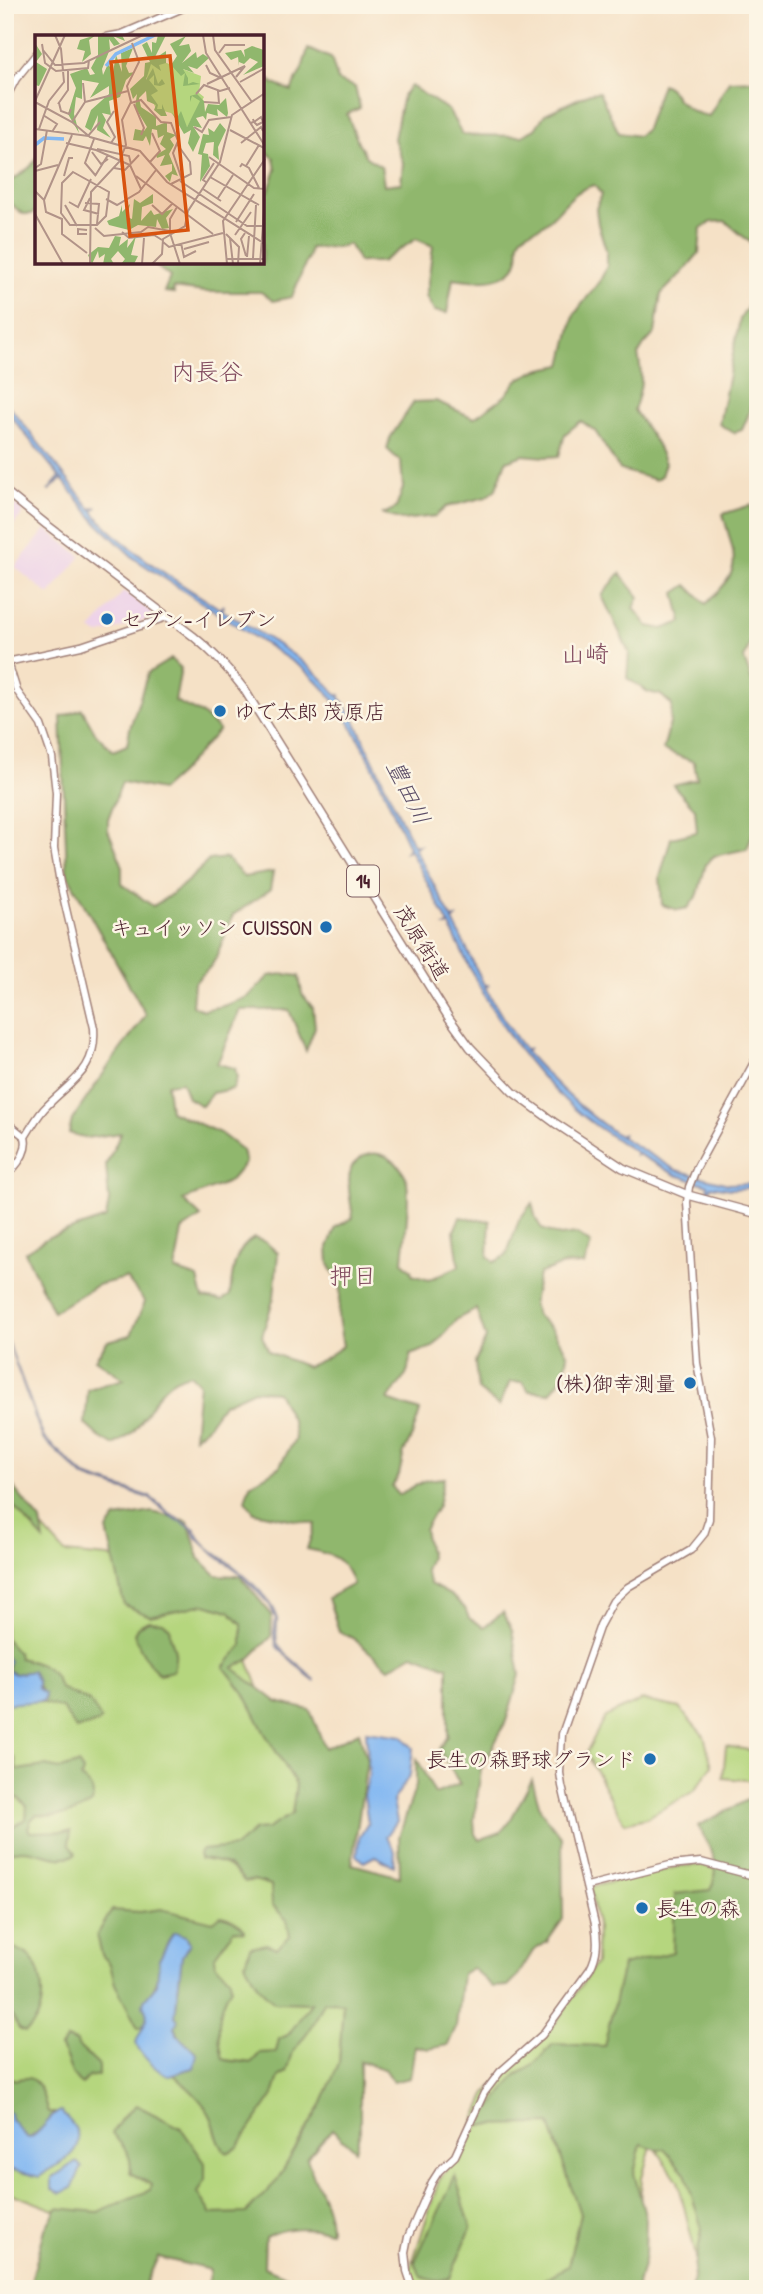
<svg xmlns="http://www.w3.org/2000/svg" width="763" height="2294" viewBox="0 0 763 2294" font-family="'Patrick Hand','Klee One',sans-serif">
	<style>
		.built { fill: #edd1e9 }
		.green { fill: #b5d67e; stroke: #807a54; stroke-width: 2 }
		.forest { fill: #90b76d; stroke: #6d6b4c; stroke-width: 2 }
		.water { fill: #83b8f2; stroke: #666c8e; stroke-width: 2 }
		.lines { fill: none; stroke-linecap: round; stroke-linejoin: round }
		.secondary-casing { stroke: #a08078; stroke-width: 9 }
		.primary-casing { stroke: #a08078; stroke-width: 10 }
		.secondary { stroke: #fff; stroke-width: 6 }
		.primary { stroke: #fff; stroke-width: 7 }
		.poi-dot { fill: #1f6fb2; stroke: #fcf5e5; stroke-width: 2.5 }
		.labels { text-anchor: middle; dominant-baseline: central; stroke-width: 5; stroke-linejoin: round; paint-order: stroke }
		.shield { fill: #fcf5e5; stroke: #7f5f63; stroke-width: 2 }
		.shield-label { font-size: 19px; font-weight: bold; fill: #4a1f2b }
		.poi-label { font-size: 21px; fill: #4a1f2b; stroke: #fcf5e5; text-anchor: start }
		.street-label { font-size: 21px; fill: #4a1f2b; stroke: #fcf5e5 }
		.water-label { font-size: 23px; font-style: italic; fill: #5b4d67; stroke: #fcf5e5 }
		.quarter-label { font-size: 24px; fill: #804a5e; stroke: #fcf5e5 }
		.inset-river { fill: none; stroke: #83b8f2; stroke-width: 3.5 }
		.inset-road { fill: none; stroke: #b19388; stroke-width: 2 }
		.view { fill: #d8530f; fill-opacity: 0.15; stroke: #d8530f; stroke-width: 3.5 }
		.inset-edge { fill: none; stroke: #4a1f2b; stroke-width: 3.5 }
	</style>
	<rect width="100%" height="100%" fill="#fcf5e5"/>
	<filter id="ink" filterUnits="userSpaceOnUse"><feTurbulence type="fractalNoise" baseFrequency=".0143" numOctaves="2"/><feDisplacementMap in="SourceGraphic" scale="14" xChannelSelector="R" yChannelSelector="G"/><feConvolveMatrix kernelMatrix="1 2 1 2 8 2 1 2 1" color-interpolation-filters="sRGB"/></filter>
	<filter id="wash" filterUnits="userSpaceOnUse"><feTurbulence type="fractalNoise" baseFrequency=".00686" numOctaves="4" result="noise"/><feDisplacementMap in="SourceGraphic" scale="28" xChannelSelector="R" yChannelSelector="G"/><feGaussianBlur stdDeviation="1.57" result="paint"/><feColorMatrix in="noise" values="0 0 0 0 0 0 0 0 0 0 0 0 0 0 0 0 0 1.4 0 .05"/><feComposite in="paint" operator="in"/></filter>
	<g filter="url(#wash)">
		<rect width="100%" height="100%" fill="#f5e1c6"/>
		<path class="built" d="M5,497L24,512L10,529L5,523Z
			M46,529L81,556L49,595L15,567Z
			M124,591L152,613V618L98,635L91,630Z"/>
		<path class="green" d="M5,1486L65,1553L118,1558L249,1620L248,1660L296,1784L343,2004L339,2063L325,2115L246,2224L75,2218L5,2191Z
			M642,1700L679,1708L704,1736L712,1766L694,1791L646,1818L624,1823L586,1753L605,1717Z
			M758,1734V1781L723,1778L726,1746L754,1751Z
			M701,1865L758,1879V2289L698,2265L678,2181L652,2143L642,2177L633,2289H416L410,2270L439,2180L460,2153L487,2093L504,2073L534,2047L557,2021L596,1963L597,1924L590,1887L681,1866Z"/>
		<path class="forest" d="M308,49L331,58L338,81L355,87L360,108L347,114L358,142L366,157L381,166L384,185L401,183L403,163L394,139L403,95L411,86L448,110L463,135L522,136L535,129L545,114L590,93L599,92L619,133L638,136L646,129L662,84C672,88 672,93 678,100C687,109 697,115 709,116L729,81L758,80V249L725,221L712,222L701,228L699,253L682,273L661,294L655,333L644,345L638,355C643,377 642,388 634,410L656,443L665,463L661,476L656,480L620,470L595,431L581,421L565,434L559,456L545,457L523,455L506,461L496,489L486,497L446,507L436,516L402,520L383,514L396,508L403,488L401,462L387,449L390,438L414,402L436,401L474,418L505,396L517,380L537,370L562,365L574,315L601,279L607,266V253L598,224L596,209L601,194L594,185C567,193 564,210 543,225C536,230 525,230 520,239C517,245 520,254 517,261C510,285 472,281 453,278L447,313L434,311L426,296L433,246L416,239L381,262H359L349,244L339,247L310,248L309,255L292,297L273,301L261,292H205L173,288L174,293L164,292L170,277L155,265L163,263L262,262L263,193L268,192L276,170L274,158L263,149V75L274,84L291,91L302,69Z
			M37,158V210L32,214H23L5,199V186L30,167Z
			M758,290C758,337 763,387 742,430L734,433L719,424L740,319Z
			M751,505L758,539V644L750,643L744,659L758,698L757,822L747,849L714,856L706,864L698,894L688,908L678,910L662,905L660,877L671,838L697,832L695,809L673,785L697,779L694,762L663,750L670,723L672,705L661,695L648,692L627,678L629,652L602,596L620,573L639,597L634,608L648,626L663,629L682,622L675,593L687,585L706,604C744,567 736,563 723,514Z
			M171,659L181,668L175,701L202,714L219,730L179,774L161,790L122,782L108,819V830L122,864V884L153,906C175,894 192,878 209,860L226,858L244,877L273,872L270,890L233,915L216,958L211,966L194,983L192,1006L204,1010L223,1006L248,997L269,976L283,974L299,976L302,994L313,1008L315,1027L306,1051L289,1010H240L217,1064L235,1068L237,1078L233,1089L212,1093L202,1106L188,1098L182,1082L167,1084L170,1111L220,1133L242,1150L245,1163L229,1182L183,1200L201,1217L182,1230L175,1270L198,1278L203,1298L222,1301L230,1295C232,1274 234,1249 254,1238L265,1242L278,1253L274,1297L262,1336L269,1352L307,1367L324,1359L343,1346L338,1318L341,1287L329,1264L328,1247L336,1227L353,1218C351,1202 346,1185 351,1169C352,1164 353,1165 357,1161C374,1145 395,1157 405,1175C412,1188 404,1244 403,1262L411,1270L412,1275L429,1280L459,1266L454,1231L460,1217L490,1221L488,1257L494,1262L506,1256L519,1220L532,1203L536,1219L542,1229L560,1236L577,1234L591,1244L584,1265L565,1264L539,1274L533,1303L537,1316L552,1329L568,1355L564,1375L550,1393L529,1391L523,1382H510L499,1406L478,1390L475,1362L486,1338L476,1309L457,1319L433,1347L410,1355C412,1374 397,1385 388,1400L420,1411L412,1436L404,1452L399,1475L392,1486L398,1495L426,1480L444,1478L438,1506L424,1530L430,1557L425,1570L430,1584L452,1596L465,1608L469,1618L484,1627L503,1612L512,1630L520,1675L506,1721L481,1770L474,1819L475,1834L479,1840L501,1832L511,1819L532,1780L541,1811L562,1838L563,1919L547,1942L533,1951L517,1977L508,1986L493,1987L472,1968L462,1974L456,2027L448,2045L429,2049L415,2046L410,2078L393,2082L384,2069L360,2061V2131L355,2150L332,2129L307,2158C314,2184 330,2202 330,2231C307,2227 286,2226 265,2237L264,2267L310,2286V2289H206L210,2270L158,2257L143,2289H29L45,2229L57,2208L98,2212L150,2190L152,2185L130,2173C134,2155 122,2146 112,2133L122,2118L136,2105L181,2128L205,2163V2180L198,2193L212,2214L246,2213L276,2182L322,2103L339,2063L343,2004L335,2001L324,2002L314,2023L293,2052L287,2072L279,2077L273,2095L237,2148L227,2153C216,2144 217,2129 211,2117C203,2100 187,2087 174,2075L179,2070L191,2069L195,2051L178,2038L175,2026L178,2020L175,2016L182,1956L190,1943L186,1936L173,1933L159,1960V1976L145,2008L148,2011L147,2022L142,2027L138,2028L115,1984L110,1964L102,1955L97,1935L112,1910L140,1912L161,1909L213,1922L221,1916C231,1918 238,1922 245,1930V1932L234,1930L214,1957L215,1964L230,1978L231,1988C216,2010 217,2034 223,2059C230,2062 243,2061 251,2063L260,2053L276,2052L279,2039L288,2035L311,2003L274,2002L259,1988L245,1963L250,1947L266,1944L277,1948L290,1936L287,1920L272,1905L271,1885L254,1880L245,1882C229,1863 225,1862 200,1859L199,1853L202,1850L235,1847L255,1830L267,1829L292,1814L296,1784L264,1732L244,1693L224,1667L242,1646V1624L229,1611L205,1604L150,1616L124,1605L107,1530L116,1518L152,1512L188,1521L199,1558L216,1575L240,1576L272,1615L271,1637L248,1660L233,1668L277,1702L310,1710L325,1748L359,1732L367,1761L352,1864L400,1877L399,1837L416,1785V1757L435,1794L460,1784L439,1750L448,1736V1667L413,1654L389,1668L354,1639L339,1631L328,1598L353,1584C345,1558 332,1554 307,1549L315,1524L254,1512L245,1500L250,1485L279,1467L295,1439L292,1421L277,1392L254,1390L223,1404L205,1429L194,1437L199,1383L190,1374C155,1382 154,1410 132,1433C127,1438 120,1441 113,1445L99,1437L85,1424L88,1389L124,1379L95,1359L108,1341L131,1335L145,1302L126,1278L97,1285L53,1312L25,1252L49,1237L106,1218L109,1201L106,1165L121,1133L86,1138L69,1133L72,1120L112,1061L146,1015L67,874L61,717L82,709L96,734L113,751L127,745L130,728L148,673Z
			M5,1470L16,1491L41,1521L44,1540L5,1497Z
			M148,1621L163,1622L170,1628C168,1638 174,1643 175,1652C176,1658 174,1665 173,1671L159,1674C147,1663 140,1649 134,1634L137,1627Z
			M5,1638L18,1653L19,1658C39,1664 53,1665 60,1688L89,1701L101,1719L98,1723L76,1729L62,1708L40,1702L45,1699C39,1690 37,1681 32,1671L15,1674L8,1670L9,1661L5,1656Z
			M8,1755L15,1758L17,1770L45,1766L60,1769L78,1764L83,1771L81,1778C91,1786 95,1790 92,1803C75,1816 56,1817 36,1815L31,1820L28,1828L30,1832L71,1831L69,1843L76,1852L75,1855C57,1862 39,1850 23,1850C17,1850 11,1852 5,1852V1831L26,1819L27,1806L18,1798L5,1795V1759Z
			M753,1797H758V2185L756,2197L758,2217V2289H691L702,2229L685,2173L664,2149L659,2150L641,2144L634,2173L646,2219L645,2256L637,2289H527L568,2266L580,2214L550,2124L478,2125L516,2075L531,2067L553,2044L604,2046L623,1965L673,1952L675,1894L710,1890C724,1864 710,1849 698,1826Z
			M5,1945C13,1948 24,1950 30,1957C46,1975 48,2018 25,2032L19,2029L5,2004Z
			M67,2039L77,2042L78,2046L99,2066V2075L88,2077L82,2085C69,2077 69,2058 60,2047Z
			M5,2076C19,2083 17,2077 28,2078C41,2080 45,2103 48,2113H54L45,2126L30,2138L26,2137L11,2119L8,2111L5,2110Z
			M455,2175L471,2228L450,2278L436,2281L421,2277L415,2262C427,2232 444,2205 455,2175Z"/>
		<path class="water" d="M5,401L91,509L97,507L93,511L96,516C132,555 176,581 220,609L224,605L222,610C262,636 308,658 338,696L340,695V698L355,721L413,845H419L414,848L418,855L452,919L456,918L453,921L484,985H489L485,987C497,1009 510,1030 525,1050L529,1048L526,1052C554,1084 584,1112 619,1136L624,1133L621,1137L676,1170L728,1184L758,1183V1187L731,1189L711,1186L709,1194L707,1193L708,1185L676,1175L638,1154L635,1156L637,1153C616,1139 594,1126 576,1110C517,1060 481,995 450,926H446L449,924L410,850L405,852L409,847C380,786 356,710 302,668L135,559L96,522L62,479L48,491L60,477L11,416L6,418L9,414L5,409Z
			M5,1334L44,1438L85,1476L150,1497L173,1516L195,1529C201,1547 223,1557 237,1569C248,1578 276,1605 277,1618C278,1628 274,1636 278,1645C283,1656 309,1669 315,1682L277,1647L274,1634L276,1618L270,1605L238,1571L215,1555L196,1537L193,1529L172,1517L149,1498L84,1477L43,1439Z
			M5,1656L9,1661L7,1668L9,1671L15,1674L32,1671L37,1681V1688L45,1694L44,1701L5,1704Z
			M366,1731L402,1736L413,1748L410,1775L393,1801L397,1821L386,1837L395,1851L394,1866L375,1856L364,1862L357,1855L359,1838L368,1823L364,1795L369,1775Z
			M176,1932L186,1936L190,1943L182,1956L175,2016L178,2020L175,2026L176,2034L197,2054L194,2068C185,2069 181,2072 173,2075C161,2078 139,2053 136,2043C140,2029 153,2019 143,2005L144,2000L157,1984L159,1960L173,1933Z
			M5,2110L10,2113L11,2119L26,2137L30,2138C43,2131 50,2114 61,2111C65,2117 71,2121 75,2128C88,2153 55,2165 39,2177L5,2168Z
			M78,2162L82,2167L72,2188L61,2193L52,2189V2178L75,2162Z"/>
	</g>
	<g filter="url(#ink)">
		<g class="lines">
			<defs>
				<path id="secondary" d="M106,37L122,34L190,5
					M5,100L16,79L37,53
					M7,662L81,646L167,617
					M8,662L17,691L41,725L52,757L56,793L54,848L60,883L94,1028C97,1072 70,1081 44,1109C37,1117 31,1127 25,1137C28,1148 21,1160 13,1169
					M5,1121L25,1137
					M587,1886L670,1865L701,1862L758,1877
					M413,2289L407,2271L405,2252L408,2237L432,2182L439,2171L455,2156L484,2093L500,2072L542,2035L590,1969C598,1954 598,1941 595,1924L562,1786L560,1773L562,1734L600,1625L613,1601L628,1587L691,1550L704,1534L709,1519L711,1437L697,1363L687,1202L689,1187L697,1167L758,1055"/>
				<path id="primary" d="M5,491L47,525L193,636C213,652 229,669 244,689L449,1018L470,1047L513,1092L555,1123L623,1168L688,1195L758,1214"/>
			</defs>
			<use href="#secondary" class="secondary-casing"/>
			<use href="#primary" class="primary-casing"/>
			<use href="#secondary" class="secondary"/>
			<use href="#primary" class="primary"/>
		</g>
	</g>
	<g class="poi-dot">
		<circle cx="107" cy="619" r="7"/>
		<circle cx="220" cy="711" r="7"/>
		<circle cx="326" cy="927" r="7"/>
		<circle cx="690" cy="1383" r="7"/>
		<circle cx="650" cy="1759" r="7"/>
		<circle cx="642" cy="1908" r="7"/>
	</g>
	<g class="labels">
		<rect class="shield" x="347" y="865.5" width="32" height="31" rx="5"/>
		<g class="shield-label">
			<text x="363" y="881">14</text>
		</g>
		<g class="poi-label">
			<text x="121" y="619">セブン-イレブン</text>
			<text x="234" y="711">ゆで太郎 茂原店</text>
			<text x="312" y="927" text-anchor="end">キュイッソン CUISSON</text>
			<text x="676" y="1383" text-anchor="end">(株)御幸測量</text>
			<text x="636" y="1759" text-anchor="end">長生の森野球グランド</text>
			<text x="656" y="1908">長生の森</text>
		</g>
		<g class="street-label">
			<text transform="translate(422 942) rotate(58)">茂原街道</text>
		</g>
		<g class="water-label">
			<text transform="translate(409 792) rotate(64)">豊田川</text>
		</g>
		<g class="quarter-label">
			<text x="207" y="371">内長谷</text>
			<text x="585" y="653">山崎</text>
			<text x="353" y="1275">押日</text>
		</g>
	</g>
	<g transform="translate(35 35)">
		<rect width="229" height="229" fill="#f5e1c6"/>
		<path d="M129,27L166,41L164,58L169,62L152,92L136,78L121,74L116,62L111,37L116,28Z" fill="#b5d67e"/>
		<path d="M61,0L54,5L56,19L47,27L50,16L42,14L45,5ZM63,0H87L90,6L78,1L85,9L79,11L74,4L75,14L67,34L68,40L73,29L78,37L81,20L87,37L86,18L98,13L91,31L94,38L100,37L91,45L85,62L74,66L76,80L67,78L71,85L68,93L76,103L62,95L63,80L56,96L50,92L56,75L74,59V51L55,63L64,48L47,45V64L41,62L39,79L44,98L33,79L41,53L35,39L52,33L55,40L60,39L56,33L63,20ZM123,0H131L119,24L131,16V28L124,30L126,36L116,29L111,45L118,33L123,49L127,44L130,49L125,51L119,50V40L114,45L123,56L116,60L123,70L122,74H127V69L132,81H126L119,75L121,70L112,66L111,56L104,63L106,72L121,82V91L132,87V97L141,100L135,104L139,110L134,119L143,141L137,139L135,147L130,141L137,136V129L125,131L130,120L122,123L121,120L131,114L125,109L129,100L123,103L122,95L117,94L115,111L111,101L108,106L98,105L100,94L109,96L112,92L100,72L102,59L98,64L95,54L109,41L110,28L115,27L107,10L112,7L117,18V7L121,8ZM151,1L144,11L154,9L156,16L147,28L161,17L162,23L168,19L174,23L162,34L153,31L159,38L148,34L153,43V49L158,47L165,49L148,51L150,38L146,41L136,30L142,21L135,9ZM0,8L7,19L1,27L12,34L4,51L0,50ZM217,11L229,15V31L208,40L223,27L215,23L209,29L204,27V31L203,22L196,25L190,18L206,15L210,22L209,15ZM162,59L169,66L170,77L173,69L184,70L191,63L193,78L192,82L182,74L183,81L172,78L171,85L168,81L161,83L167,93L158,91L165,102L158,117L153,108L156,95L149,99L137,78L142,83L146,76L152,92L165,66L157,61L155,67V61ZM185,88L191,95L183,112L184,125L178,120L179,107L171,108L168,118L173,119L175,131L165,147L167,120L163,119L168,99L174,100L173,93L179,97ZM118,159V168L107,172L106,186L116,175L119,180L138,174L131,183L134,193L127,194L122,184L121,192L103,190L94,195L74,190L72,186L84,181L87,170V177L95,169L92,182L97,184L99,164L105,168ZM80,201L86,202L84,211L93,204L92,213L101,201L96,220L103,221L99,229H86L90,224L83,216L76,224L79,229H68L70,219L64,223L63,216L57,229L53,220L63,212L74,213Z" fill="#90b76d"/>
		<path class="inset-river" d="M71,31L81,19L120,0M0,110L9,103L29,104"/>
		<path class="inset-road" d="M168,0L171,18L230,111M178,0L180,15L217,67M7,9L10,28L21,36L53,33L54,25M8,15L20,30L49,28L108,0M184,18L190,10H210M171,30L175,38L186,43M205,47L230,33M172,49L210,31L201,42M161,59L169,50L185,56L195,53M0,66L30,0M0,67L37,87L55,102L105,116L132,147L230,209M50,67L93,56M169,67L184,68L183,56M24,68L26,76L34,79L36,74M96,68L106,65L126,87L136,88L143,106L138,118L147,145M23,69L33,55V35M99,69L109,93L106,100M8,80L22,89L17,97M37,87L50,67L48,48M216,88L218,87H219L226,82L228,87L222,90L219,87L218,84M159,92L167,97L174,85L196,82M0,94L53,101L65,87M4,94L14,66L29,47L26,14L20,0M195,95L229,113M59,104L50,128L61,141M31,108L61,115L95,130L106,154M76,108L80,102L72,87L79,76M206,108L226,92L228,96M62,114L94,121L96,129M57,117L66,129L73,124M174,122L219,153L230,154M115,127L125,116L117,98M211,131L224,110M205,132L207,129L214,133L224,153M0,133L6,129L12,95M79,133L90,135L104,120M0,136L23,130M38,137L74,157L71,181L62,190H35L26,178L27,148ZM29,141L34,123H38M60,141L73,120M101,141L178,199M175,142L224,170M145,146L212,191H230M171,147L168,145L179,128M136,149L156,139L155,127L142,109M168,154L186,166M0,156L9,165L11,177L27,184V199L52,218M55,163L49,175L64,179M183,163L198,140M71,164L82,170L104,157L121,135M9,165L37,100M34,167L43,172L56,144M50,168L64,169L62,189M30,170L42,191M117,170L127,179L137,169M0,179L28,229M201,187L219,159M60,193L69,201L106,197L113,192L135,196M87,197L94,203L119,200L127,205M135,197V184L142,172M135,198L145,229M210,198L206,204L211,221M52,199H43V194L52,195M191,199L204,212L203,229M200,200L216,177M195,203L198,229M128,207L134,212L188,198M146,208L149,222L161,216M149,214L174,207M212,222L214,201M218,223L221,170M192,224H230M55,229L56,157L84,127L91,110L87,85L96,67L92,51L104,27L97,8M107,229L109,203M117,229L127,219L128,204L150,191L153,176L185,127L197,80L230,58M192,229L188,186L230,124M225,229L230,163"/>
		<path class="view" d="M135,21L153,195L95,201L76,27Z"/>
		<rect width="229" height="229" class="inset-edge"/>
	</g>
	<rect width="763" height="2294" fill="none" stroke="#fcf5e5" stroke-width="28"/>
</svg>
